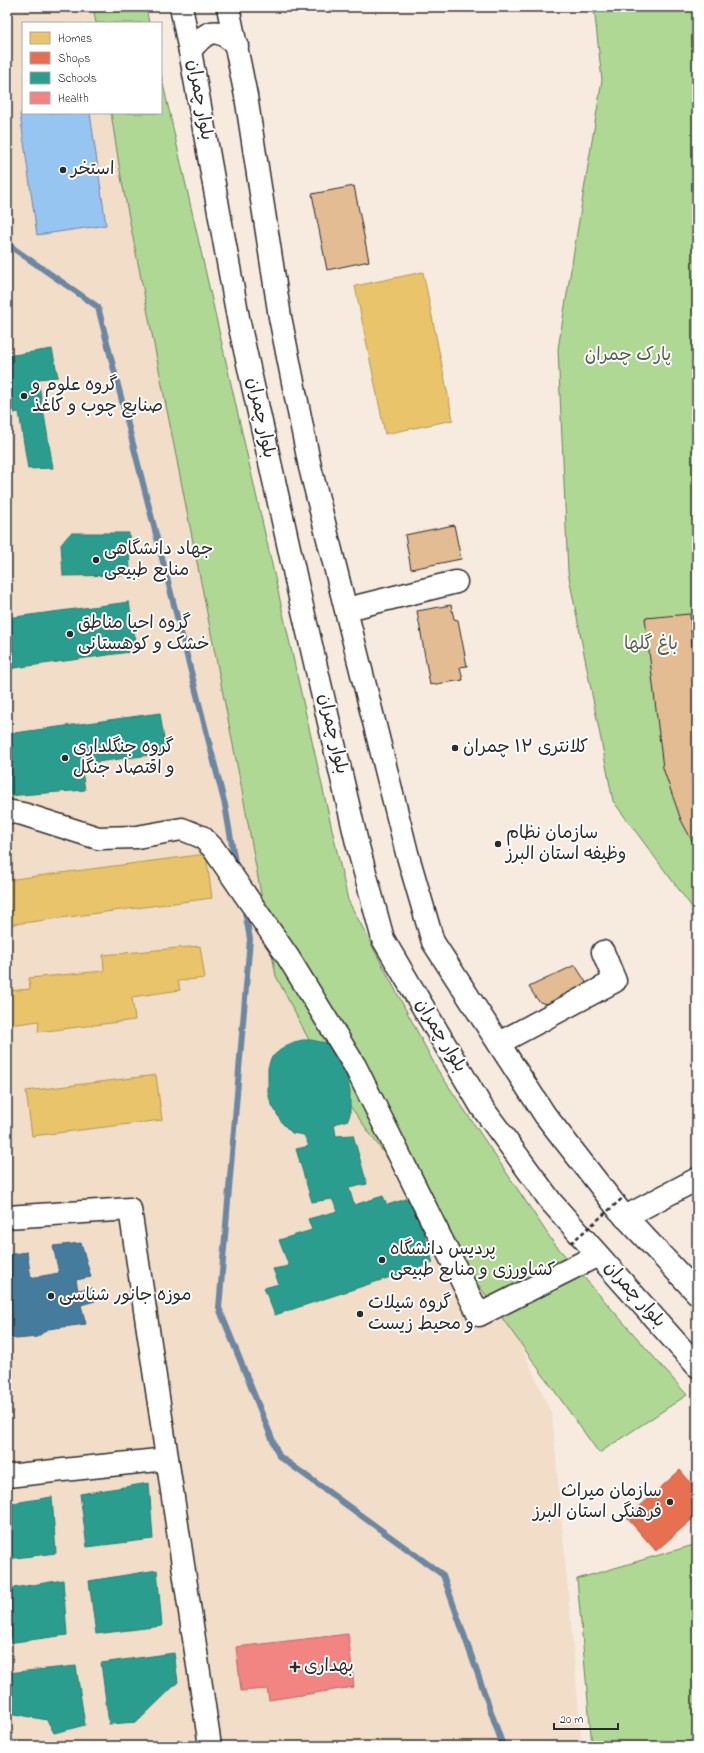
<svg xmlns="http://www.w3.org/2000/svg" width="704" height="1753" viewBox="0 0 704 1753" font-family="'Indie Flower','Playpen Sans Arabic',sans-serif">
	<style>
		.built { fill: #f1ddc8 }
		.green { fill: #afd895; stroke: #6d8260 }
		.water { fill: #97c5f2; stroke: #6c87a2 }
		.homes { fill: #e9c46a; stroke: #b09657 }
		.shops { fill: #e76f51; stroke: #af5b46 }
		.schools { fill: #2a9d8f; stroke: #2a7b71 }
		.health { fill: #f28482; stroke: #b66968 }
		.public { fill: #457b9d; stroke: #3d637b }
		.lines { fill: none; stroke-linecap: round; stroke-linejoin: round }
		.stream { stroke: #6c87a2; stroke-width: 6 }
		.building { fill: #e3bc94; stroke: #2b2b2b }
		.minor-casing { stroke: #2b2b2b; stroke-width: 25 }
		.major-casing { stroke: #2b2b2b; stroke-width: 25 }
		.highway-casing { stroke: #2b2b2b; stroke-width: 25 }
		.minor { stroke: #fff; stroke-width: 22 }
		.major { stroke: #fff; stroke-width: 22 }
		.highway { stroke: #fff; stroke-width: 22 }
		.path-bridge { stroke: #2b2b2b; stroke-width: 2.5; stroke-dasharray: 4 3; stroke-linecap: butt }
		.poi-dot { fill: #2b2b2b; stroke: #fff; stroke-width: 1.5 }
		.labels { text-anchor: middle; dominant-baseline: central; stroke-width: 4; stroke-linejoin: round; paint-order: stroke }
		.street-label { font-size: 18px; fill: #2b2b2b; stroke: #fff }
		.poi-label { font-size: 18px; fill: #2b2b2b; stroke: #fff; text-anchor: start }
		.park-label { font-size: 18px; fill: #535f4b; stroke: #fff }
	</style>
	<rect width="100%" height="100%" fill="#f7ebdf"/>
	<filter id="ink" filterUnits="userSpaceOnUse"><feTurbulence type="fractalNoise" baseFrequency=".025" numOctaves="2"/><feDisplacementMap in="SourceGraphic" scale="8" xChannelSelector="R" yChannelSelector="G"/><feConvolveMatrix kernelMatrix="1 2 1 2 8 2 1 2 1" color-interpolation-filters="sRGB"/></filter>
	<g filter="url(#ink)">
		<path class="built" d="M7,7H132L135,23H23V113H155L329,913L552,1415L582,1746H7Z"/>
		<path class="green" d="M93,7H146L149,23H96Z
			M594,7H697V914L613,801L568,572L558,349L602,80Z
			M161,75L348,900L437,1069L553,1242L687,1395L599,1453L325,1071L276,976L241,785L121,177L111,113H161Z
			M697,1544V1746H592L577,1579Z"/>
		<path class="water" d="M29,113H90L106,225L37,235L20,114Z"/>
		<path class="homes" d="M423,272L453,420L385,434L355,286Z
			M206,854L212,898L7,925V880Z
			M200,946L205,978L178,981L180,990L132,997L135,1020L38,1032L39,1021L10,1025L7,991L30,989L29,978L104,971L103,955Z
			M156,1075L162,1120L32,1136L26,1091Z"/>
		<path class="shops" d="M680,1470L697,1490V1515L656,1551L627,1518Z"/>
		<path class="schools" d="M52,349L58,377L38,379L53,468L28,469L19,412L7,414V356Z
			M71,533H129L130,575L63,576L61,544Z
			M129,602L137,651L7,669V618Z
			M160,713L166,753L81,764L85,790L7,796V734Z
			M303,1040H311L326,1043L345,1067L350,1092V1114L348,1120L334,1124L336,1136L353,1135L367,1184L349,1188L354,1205L383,1196L387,1205L413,1197L433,1263L275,1315L264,1288L279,1284L273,1269L289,1266L279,1240L312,1230L308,1219L338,1211L332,1199L312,1202L296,1149L309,1146L304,1135L292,1133L282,1123L271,1103L268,1093V1068L271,1058L285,1046L294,1042Z
			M149,1483L153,1539L87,1547L80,1494Z
			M52,1497L56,1553L7,1559V1504Z
			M157,1570L162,1626L96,1634L89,1581Z
			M63,1580L67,1635L7,1643V1589Z
			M174,1653L178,1682L137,1722L109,1724L101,1663Z
			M76,1666L85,1725L54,1733L47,1720L9,1713L7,1701V1673Z"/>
		<path class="health" d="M348,1634L354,1687L269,1700L267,1689L241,1691L236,1647Z"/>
		<path class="public" d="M81,1243L91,1277L76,1280L78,1290L92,1288L95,1301L81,1305L86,1324L48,1329L37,1337L27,1338L16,1339L7,1336V1255L27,1252L31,1278L59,1273L53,1246Z"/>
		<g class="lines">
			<path class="stream" d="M7,244L98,307L225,805L236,868
				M244,906L250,939L219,1308L279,1456L443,1575L503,1746"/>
		</g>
		<path class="building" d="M354,186L369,261L327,270L312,194Z
			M454,525L461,559L411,569L405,535Z
			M451,605L454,619L458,620L467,666L460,667L463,680L430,685L417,611Z
			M690,614L697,729V850L681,820L663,768L645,618Z
			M575,965L589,987L546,1004L540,1002L536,998L529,987Z"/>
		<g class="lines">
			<defs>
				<path id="minor" d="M347,609L456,582
					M7,811L23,814L98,838L137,837L182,829L202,837L213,848L288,957L355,1066L479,1315L598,1255
					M499,1043L615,981L603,952
					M7,1217L130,1209L210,1746
					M625,1217L697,1179
					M7,1476L167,1459"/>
				<path id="major" d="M181,7L190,51L239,323L301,602L357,843L383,939L481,1106L552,1203L697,1366
					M228,7L246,96L280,317L310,467L407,853L433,942L545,1115L619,1210L697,1293"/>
				<path id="highway" d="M190,51C206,30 217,25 237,46"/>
			</defs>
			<use href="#minor" class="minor-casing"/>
			<use href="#major" class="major-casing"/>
			<use href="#highway" class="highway-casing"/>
			<use href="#minor" class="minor"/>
			<use href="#major" class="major"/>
			<use href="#highway" class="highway"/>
			<path class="path-bridge" d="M571,1243L625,1196"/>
		</g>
	</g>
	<g class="poi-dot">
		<circle cx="63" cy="170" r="4"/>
		<circle cx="24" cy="396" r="4"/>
		<circle cx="96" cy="560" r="4"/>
		<circle cx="70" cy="634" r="4"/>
		<circle cx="455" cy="748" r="4"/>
		<circle cx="65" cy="758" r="4"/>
		<circle cx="498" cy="844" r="4"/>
		<circle cx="382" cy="1260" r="4"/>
		<circle cx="51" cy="1296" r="4"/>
		<circle cx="360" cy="1314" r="4"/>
		<circle cx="670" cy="1502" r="4"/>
		<path d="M293 1661h4v4h4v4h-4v4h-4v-4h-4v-4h4z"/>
	</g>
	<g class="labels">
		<g class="street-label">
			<text transform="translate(199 100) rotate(80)">بلوار چمران</text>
			<text transform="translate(260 418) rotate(78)">بلوار چمران</text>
			<text transform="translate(332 734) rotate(77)">بلوار چمران</text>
			<text transform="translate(440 1036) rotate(59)">بلوار چمران</text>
			<text transform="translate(634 1295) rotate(48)">بلوار چمران</text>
		</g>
		<g class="poi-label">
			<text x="71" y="170">استخر</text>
			<text x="32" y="386">گروه علوم و<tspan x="32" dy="21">صنایع چوب و کاغذ</tspan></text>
			<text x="104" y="550">جهاد دانشگاهی<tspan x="104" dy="21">منابع طبیعی</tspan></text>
			<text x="78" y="624">گروه احیا مناطق<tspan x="78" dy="21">خشک و کوهستانی</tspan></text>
			<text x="73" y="748">گروه جنگلداری<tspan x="73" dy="21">و اقتصاد جنگل</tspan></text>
			<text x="463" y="748">کلانتری ۱۲ چمران</text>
			<text x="506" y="834">سازمان نظام<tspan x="506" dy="21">وظیفه استان البرز</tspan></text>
			<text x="390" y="1250">پردیس دانشگاه<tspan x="390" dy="21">کشاورزی و منابع طبیعی</tspan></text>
			<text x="59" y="1296">موزه جانور شناسی</text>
			<text x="368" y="1304">گروه شیلات<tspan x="368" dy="21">و محیط زیست</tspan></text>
			<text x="662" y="1492" text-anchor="end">سازمان میراث<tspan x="662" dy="21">فرهنگی استان البرز</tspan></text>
			<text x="304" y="1667">بهداری</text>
		</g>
		<g class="park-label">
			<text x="628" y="356">پارک چمران</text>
			<text x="651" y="645">باغ گلها</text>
		</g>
	</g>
	<rect width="704" height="1753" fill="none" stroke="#fff" stroke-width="24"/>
	<rect x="12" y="12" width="680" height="1729" fill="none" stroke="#2b2b2b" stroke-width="1.5" filter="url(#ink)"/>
	<rect x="22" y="22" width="140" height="92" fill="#ffffff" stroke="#aaaaaa"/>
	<rect x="30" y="32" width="20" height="12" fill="#e9c46a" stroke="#aaaaaa"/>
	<text x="58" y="42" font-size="12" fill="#2b2b2b">Homes</text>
	<rect x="30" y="52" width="20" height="12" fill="#e76f51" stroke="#aaaaaa"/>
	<text x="58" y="62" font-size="12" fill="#2b2b2b">Shops</text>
	<rect x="30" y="72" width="20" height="12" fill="#2a9d8f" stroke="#aaaaaa"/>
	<text x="58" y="82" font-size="12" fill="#2b2b2b">Schools</text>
	<rect x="30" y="92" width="20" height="12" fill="#f28482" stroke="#aaaaaa"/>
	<text x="58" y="102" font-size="12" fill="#2b2b2b">Health</text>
	<path d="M554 1723v6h64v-6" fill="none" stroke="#2b2b2b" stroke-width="2"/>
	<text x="560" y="1723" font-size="12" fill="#2b2b2b" stroke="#ffffff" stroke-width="3" paint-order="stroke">20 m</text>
</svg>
